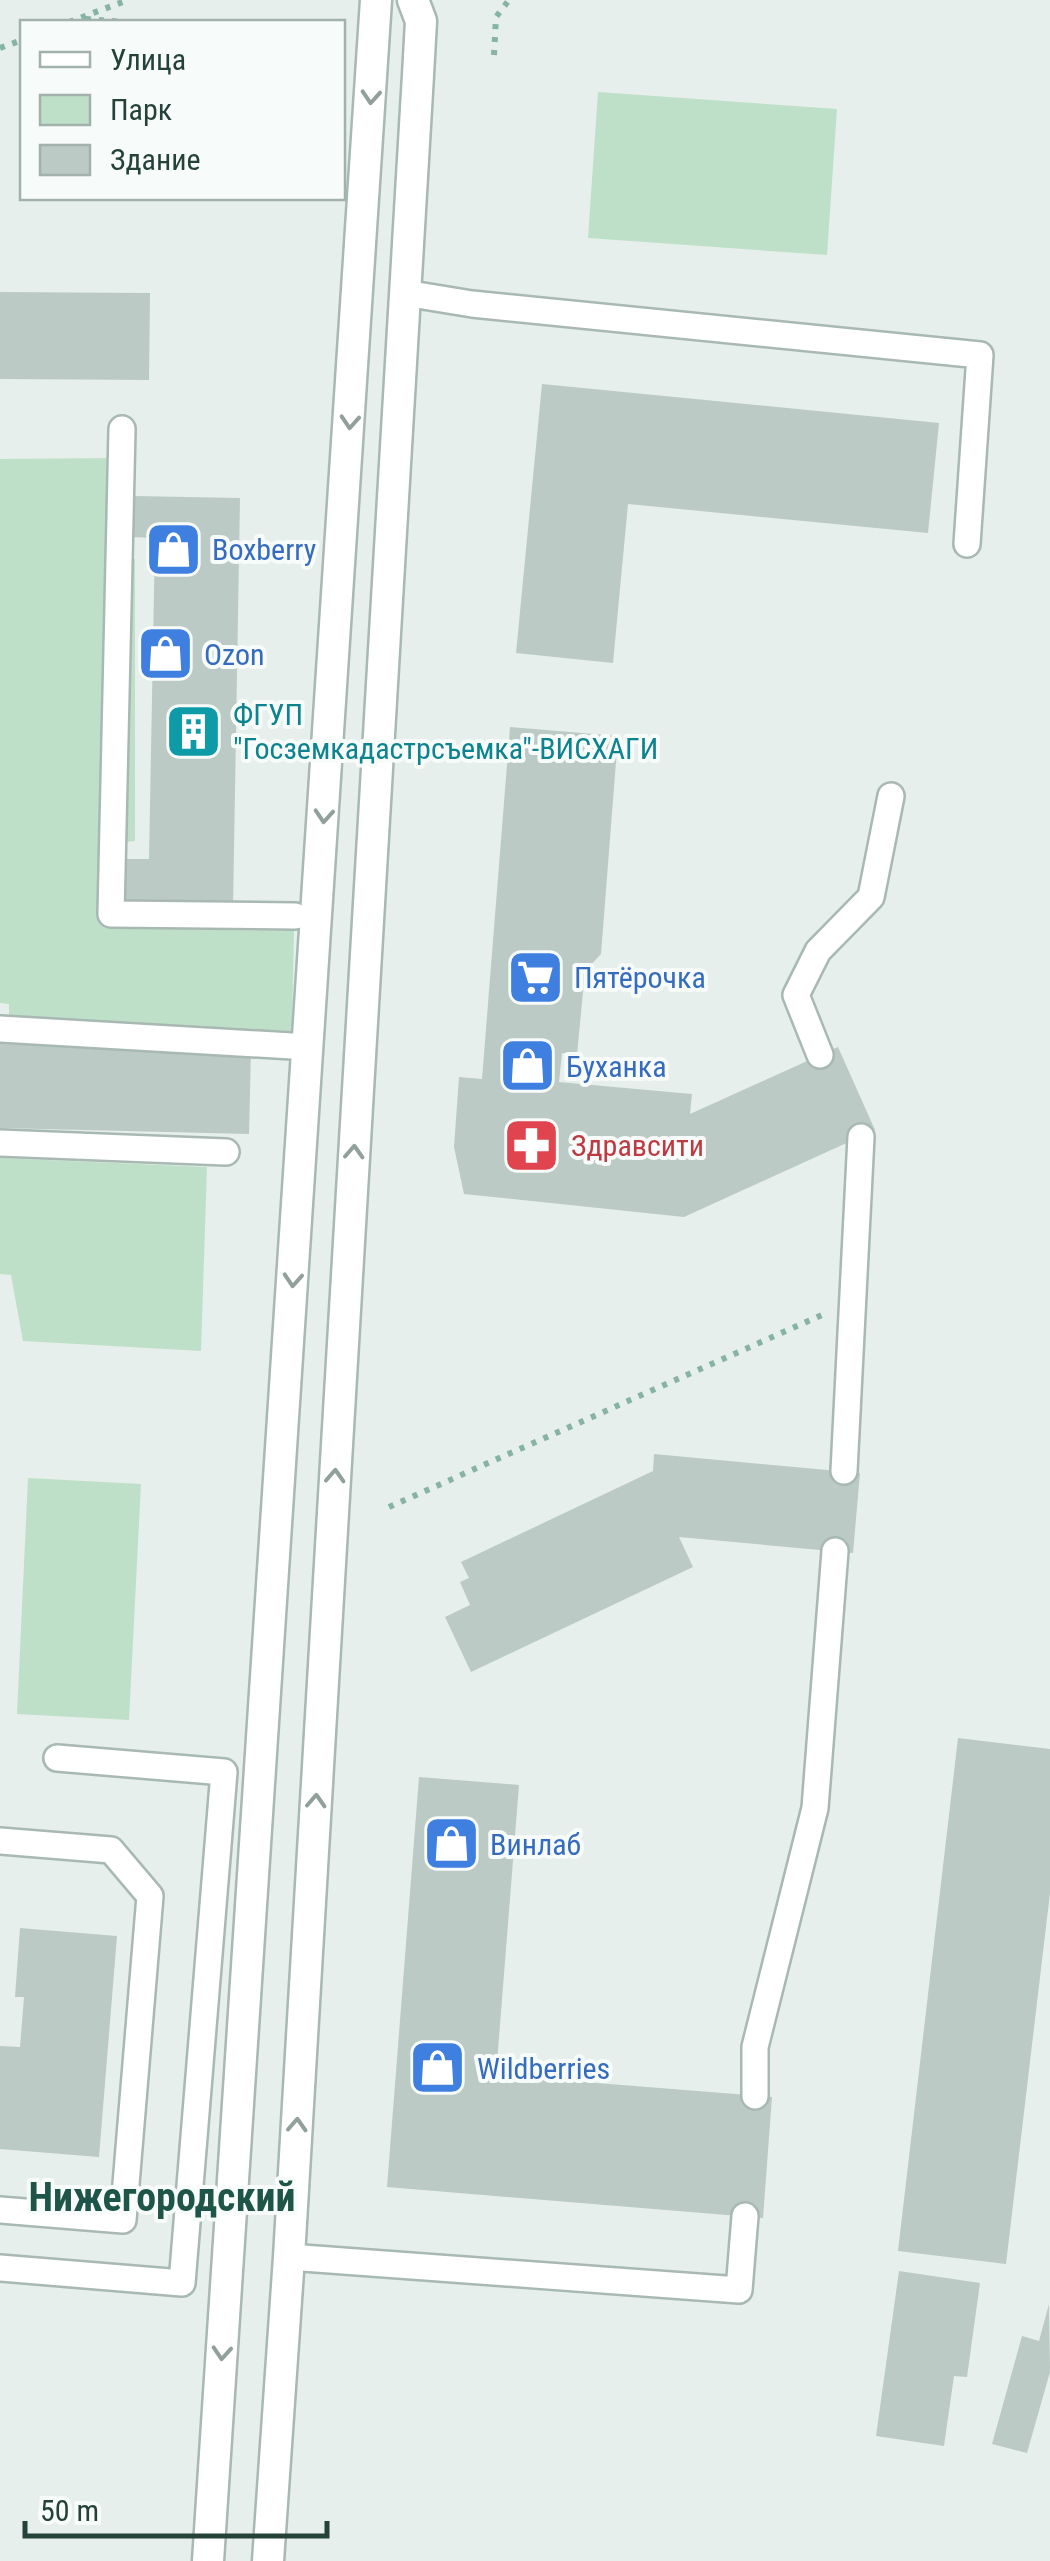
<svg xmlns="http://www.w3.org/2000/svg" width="1050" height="2561" viewBox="0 0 1050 2561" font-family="'Roboto Condensed',sans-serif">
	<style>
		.green { fill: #bfe0c8 }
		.building { fill: #bbcac4 }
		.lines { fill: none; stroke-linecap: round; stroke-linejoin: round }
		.service-casing { stroke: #a8b8b2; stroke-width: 30 }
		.minor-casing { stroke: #a8b8b2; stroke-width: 35 }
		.path { stroke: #86b3a5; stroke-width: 6; stroke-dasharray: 5 8; stroke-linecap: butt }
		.service { stroke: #fff; stroke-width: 25 }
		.minor { stroke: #fff; stroke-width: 30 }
		.oneway { stroke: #92a09c }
		.labels { text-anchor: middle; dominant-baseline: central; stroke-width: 8; stroke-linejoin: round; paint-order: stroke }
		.shop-label { font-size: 30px; fill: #366cbe; stroke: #f7fbf9; text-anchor: start }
		.culture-label { font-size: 30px; fill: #0d838f; stroke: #f7fbf9; text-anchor: start }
		.health-label { font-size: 30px; fill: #be3a42; stroke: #f7fbf9; text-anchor: start }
		.district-label { font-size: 40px; font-weight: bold; fill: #1f5548; stroke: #f7fbf9 }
	</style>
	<rect width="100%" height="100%" fill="#e6efeb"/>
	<path class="green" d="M598,92L837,109L827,255L588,238Z
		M113,458L111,561L135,559V841L98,845L104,928L294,931L292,1031L9,1022V1004L0,1003V459Z
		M0,1158L207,1167L201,1351L23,1341L11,1275L0,1274Z
		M28,1478L141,1484L129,1720L17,1714Z"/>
	<path class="building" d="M0,292L150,293L149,380L0,379Z
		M542,384L939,423L928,533L628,504L613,663L516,653Z
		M134,496L240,498L233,908L121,906L122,859H149L155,538L133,537Z
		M510,727L618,736L601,954L585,971L577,1055L562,1053L559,1082L692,1094L690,1114L838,1047L875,1130L684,1217L464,1194L454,1147L459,1077L482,1079Z
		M0,1044L251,1050L249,1134L0,1128Z
		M654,1454L860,1473L853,1553L679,1537L693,1567L471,1672L445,1617L470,1605L460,1582L469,1578L461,1562L653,1471Z
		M958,1738L1050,1749V1893L1006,2264L898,2251Z
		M419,1777L519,1785L496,2075L772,2097L763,2218L387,2187Z
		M20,1928L117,1936L99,2157L0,2149V2046L20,2047L24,1997H15Z
		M899,2271L980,2283L967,2377L954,2376L944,2446L876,2436Z
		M1049,2304L1050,2372L1027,2453L992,2444L1022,2336L1039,2341Z"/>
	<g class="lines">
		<defs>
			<path id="service" d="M405,293L472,304L980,355L967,544
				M122,429L111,914L295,916
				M0,1029L309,1047
				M820,1055L796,995L818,951L871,897L891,796
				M0,1143L226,1152
				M844,1471L861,1137
				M0,1841L111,1850L150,1896L123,2220L0,2210
				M755,2096V2047L815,1808L835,1551
				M289,2257L739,2290L745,2216
				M0,2268L182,2283L224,1772L57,1758"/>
			<path id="minor" d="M208,2561L376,0
				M268,2561L289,2257L418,75L421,21L413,0"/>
		</defs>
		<use href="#service" class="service-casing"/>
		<use href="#minor" class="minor-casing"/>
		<path class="path" d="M86,19L125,22
			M69,22L128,0
			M0,48L22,40
			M494,55L496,17L509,0
			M389,1507L822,1315"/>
		<use href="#service" class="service"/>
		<use href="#minor" class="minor"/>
	</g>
	<defs><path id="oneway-chevron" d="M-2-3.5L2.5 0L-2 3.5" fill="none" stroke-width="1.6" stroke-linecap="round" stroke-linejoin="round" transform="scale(2.5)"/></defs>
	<g class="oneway">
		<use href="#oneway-chevron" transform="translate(371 97) rotate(94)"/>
		<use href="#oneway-chevron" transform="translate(350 422) rotate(94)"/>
		<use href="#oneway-chevron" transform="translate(324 816) rotate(94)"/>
		<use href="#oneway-chevron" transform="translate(354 1152) rotate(-87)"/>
		<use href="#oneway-chevron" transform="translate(293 1280) rotate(94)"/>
		<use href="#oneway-chevron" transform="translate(335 1476) rotate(-87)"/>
		<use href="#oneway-chevron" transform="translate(316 1801) rotate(-87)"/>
		<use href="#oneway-chevron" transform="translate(297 2125) rotate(-87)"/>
		<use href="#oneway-chevron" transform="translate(222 2353) rotate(94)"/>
	</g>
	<defs>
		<symbol id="shop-square" viewBox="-11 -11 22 22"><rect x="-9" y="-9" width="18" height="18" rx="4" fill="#3f7fe0" stroke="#f7fbf9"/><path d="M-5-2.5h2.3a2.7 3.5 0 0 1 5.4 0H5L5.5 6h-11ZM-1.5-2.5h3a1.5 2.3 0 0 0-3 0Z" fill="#fff"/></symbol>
		<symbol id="building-square" viewBox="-11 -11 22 22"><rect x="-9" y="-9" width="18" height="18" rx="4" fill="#0f9aa8" stroke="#f7fbf9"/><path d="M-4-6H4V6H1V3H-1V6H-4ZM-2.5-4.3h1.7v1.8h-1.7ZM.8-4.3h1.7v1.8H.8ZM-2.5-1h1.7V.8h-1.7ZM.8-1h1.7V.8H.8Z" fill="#fff"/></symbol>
		<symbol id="supermarket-square" viewBox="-11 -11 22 22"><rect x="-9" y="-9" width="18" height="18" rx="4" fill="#3f7fe0" stroke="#f7fbf9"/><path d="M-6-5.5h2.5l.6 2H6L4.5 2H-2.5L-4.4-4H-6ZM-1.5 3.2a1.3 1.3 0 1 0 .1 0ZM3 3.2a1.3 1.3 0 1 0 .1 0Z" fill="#fff"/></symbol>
		<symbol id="pharmacy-square" viewBox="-11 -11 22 22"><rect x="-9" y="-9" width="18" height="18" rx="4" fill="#e0444e" stroke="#f7fbf9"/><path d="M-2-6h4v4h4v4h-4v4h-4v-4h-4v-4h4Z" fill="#fff"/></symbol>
	</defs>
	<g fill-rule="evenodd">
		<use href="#shop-square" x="142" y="518" width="63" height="63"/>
		<use href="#shop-square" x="134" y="622" width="63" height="63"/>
		<use href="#building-square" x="162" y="700" width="63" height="63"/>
		<use href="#supermarket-square" x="504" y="946" width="63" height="63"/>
		<use href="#shop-square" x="496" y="1034" width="63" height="63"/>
		<use href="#pharmacy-square" x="500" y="1114" width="63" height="63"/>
		<use href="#shop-square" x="420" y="1812" width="63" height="63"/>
		<use href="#shop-square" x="406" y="2036" width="63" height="63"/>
	</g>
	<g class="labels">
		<g class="shop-label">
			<text x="212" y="549">Boxberry</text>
			<text x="204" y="654">Ozon</text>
			<text x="574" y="977">Пятёрочка</text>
			<text x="566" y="1066">Буханка</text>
			<text x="490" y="1844">Винлаб</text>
			<text x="477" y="2068">Wildberries</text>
		</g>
		<g class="culture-label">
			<text x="233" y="714">ФГУП<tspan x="233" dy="34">"Госземкадастрсъемка"-ВИСХАГИ</tspan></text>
		</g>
		<g class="health-label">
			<text x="571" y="1145">Здравсити</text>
		</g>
		<g class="district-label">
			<text x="162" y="2197">Нижегородский</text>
		</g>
	</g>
	<rect x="20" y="20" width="325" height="180" fill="#f7fbf9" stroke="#a3b1ad" stroke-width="2.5"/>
	<rect x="40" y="52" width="50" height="15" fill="#ffffff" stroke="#a3b1ad" stroke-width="2.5"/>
	<text x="110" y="70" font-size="30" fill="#24423a">Улица</text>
	<rect x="40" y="95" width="50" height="30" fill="#bfe0c8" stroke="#a3b1ad" stroke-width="2.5"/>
	<text x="110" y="120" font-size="30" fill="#24423a">Парк</text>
	<rect x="40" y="145" width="50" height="30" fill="#bbcac4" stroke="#a3b1ad" stroke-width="2.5"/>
	<text x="110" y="170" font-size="30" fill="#24423a">Здание</text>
	<path d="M25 2521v15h302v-15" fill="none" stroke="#24423a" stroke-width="5"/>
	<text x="40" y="2521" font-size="30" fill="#24423a" stroke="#f7fbf9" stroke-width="8" paint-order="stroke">50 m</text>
</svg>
